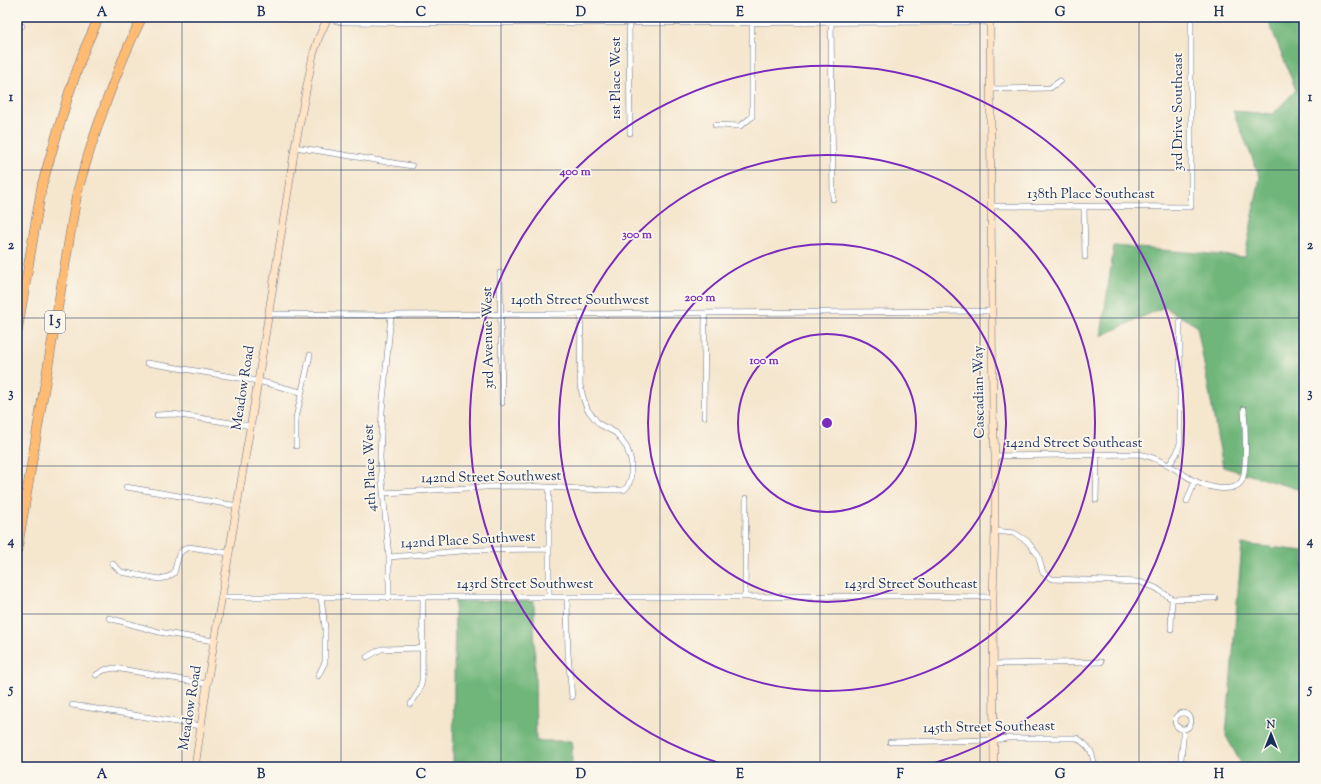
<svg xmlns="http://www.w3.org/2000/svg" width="1321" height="784" viewBox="0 0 1321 784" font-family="'Sorts Mill Goudy',serif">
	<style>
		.forest { fill: #70b67a; stroke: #46726c }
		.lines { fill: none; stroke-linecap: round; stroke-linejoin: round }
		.street-casing { stroke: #676f85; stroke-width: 6 }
		.secondary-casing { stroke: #676f85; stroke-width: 8 }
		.highway-casing { stroke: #676f85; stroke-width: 10 }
		.street { stroke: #fff; stroke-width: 5 }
		.secondary { stroke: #ffe4c6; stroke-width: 7 }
		.highway { stroke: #ffbb71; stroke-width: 9 }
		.grid { fill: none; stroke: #1b2f5e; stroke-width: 1; stroke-opacity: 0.55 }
		.ring { fill: none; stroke: #7b2cbf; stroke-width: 2 }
		.labels { text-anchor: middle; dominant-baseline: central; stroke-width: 3.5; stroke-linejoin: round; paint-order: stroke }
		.shield { fill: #fbf7ec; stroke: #5e6b89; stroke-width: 1 }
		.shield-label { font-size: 13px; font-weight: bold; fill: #1b2f5e }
		.street-label { font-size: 14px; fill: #1b2f5e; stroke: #fbf7ec }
		.centre { fill: #7b2cbf; stroke: #fbf7ec; stroke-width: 2 }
		.ring-label { font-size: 12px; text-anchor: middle; font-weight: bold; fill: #7b2cbf; stroke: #fbf7ec; stroke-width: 3.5; stroke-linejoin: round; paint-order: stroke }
		.neatline { fill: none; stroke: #1b2f5e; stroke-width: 1.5 }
		.grid-label { font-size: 13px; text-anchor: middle; font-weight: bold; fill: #1b2f5e }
	</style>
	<rect width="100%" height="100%" fill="#fbf7ec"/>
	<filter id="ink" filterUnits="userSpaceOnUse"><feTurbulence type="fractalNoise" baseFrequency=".025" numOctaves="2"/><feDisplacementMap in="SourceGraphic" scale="8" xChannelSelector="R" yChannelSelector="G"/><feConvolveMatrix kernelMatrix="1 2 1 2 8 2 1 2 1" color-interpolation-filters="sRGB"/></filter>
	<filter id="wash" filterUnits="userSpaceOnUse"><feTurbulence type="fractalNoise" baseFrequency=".012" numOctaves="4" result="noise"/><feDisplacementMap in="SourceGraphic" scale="16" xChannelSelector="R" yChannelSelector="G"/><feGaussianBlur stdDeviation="0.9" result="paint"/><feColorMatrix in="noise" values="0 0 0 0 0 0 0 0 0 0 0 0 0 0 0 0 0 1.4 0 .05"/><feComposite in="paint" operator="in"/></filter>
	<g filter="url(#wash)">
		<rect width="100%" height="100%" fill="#f5e6ce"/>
		<path class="forest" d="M1267,17H1304V491L1223,467L1197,326L1164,307L1101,336L1114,246L1245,257L1260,177L1233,111L1273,114L1296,90Z
			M1242,544L1304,551V767H1243L1226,736Z
			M455,601H534L536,741H572V767H453Z"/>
	</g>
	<g filter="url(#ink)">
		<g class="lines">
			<defs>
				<path id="street" d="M329,17L336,21L343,22L459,23L990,22
					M831,17L833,199
					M629,23L630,133
					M17,27L22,26
					M990,89L1050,88L1060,81
					M715,125L740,126L752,117V23
					M295,147L412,166
					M991,206L1191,207V17
					M1084,207L1085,257
					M500,273L502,403
					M269,314L391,315L992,311
					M147,363L258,381L301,392
					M157,415L173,414L251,426
					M704,417L705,313
					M296,446V418L310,355
					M995,456L1138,454C1153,456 1166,463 1180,472C1185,475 1190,479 1195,481C1207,487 1232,494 1241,482C1248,473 1245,422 1244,409
					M1169,465L1177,453L1180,443V321
					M126,487L238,506
					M549,487V597
					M383,493C426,491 471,487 514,486C551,486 588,491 624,490L628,486L631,478V461L627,448L616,433L599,424L587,409L583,397L580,385L581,313
					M1096,500L1097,455
					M1187,501L1195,481
					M995,531L1014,533L1027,541L1038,555L1043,573L1052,579L1140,582L1156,588L1172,599L1215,598
					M389,557L473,550L549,549
					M112,563L121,572L160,579L168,577L174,573L179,554L183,550L189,547L229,553
					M222,597H734L899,596L993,597
					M567,597L568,654L572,697
					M745,597L746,498
					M389,598V557L380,458L382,411L391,315
					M109,618L159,632L214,641
					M1171,629L1172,599
					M367,657L381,649L423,648
					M994,664L1101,662
					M96,675L104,670L115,668L207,684
					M318,676L325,662V628L321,597
					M411,704L419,691L422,681L423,598
					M72,705L201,726
					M1175 721a8 8 0 1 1 16 0a8 8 0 1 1-16 0Z
					M890,742L994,740L1008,738H1077C1089,746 1094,753 1094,767
					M1180,767L1183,741V729"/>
				<path id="secondary" d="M990,17L991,206L993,415L995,456V531L993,597L994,767
					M195,767L208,678L258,381L295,147L313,55L319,37L328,17"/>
				<path id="highway" d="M17,333L42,185L69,93L85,48L99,17
					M17,551L77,193C94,133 114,74 142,17"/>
			</defs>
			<use href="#street" class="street-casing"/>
			<use href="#secondary" class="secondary-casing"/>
			<use href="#highway" class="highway-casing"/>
			<use href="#street" class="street"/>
			<use href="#secondary" class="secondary"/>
			<use href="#highway" class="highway"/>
		</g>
	</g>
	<path class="grid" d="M182,17V767M341,17V767M501,17V767M660,17V767M820,17V767M980,17V767M1139,17V767M17,170H1304M17,318H1304M17,466H1304M17,614H1304"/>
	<g class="ring">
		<circle cx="827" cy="423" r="89"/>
		<circle cx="827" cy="423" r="179"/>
		<circle cx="827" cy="423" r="268"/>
		<path d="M729 766A357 357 0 1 1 925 766"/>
	</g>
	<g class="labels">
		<rect class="shield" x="45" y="311" width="20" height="22" rx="3"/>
		<g class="shield-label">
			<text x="55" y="322">I 5</text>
		</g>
		<g class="street-label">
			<text transform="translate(617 78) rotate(-90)">1st Place West</text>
			<text transform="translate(1179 112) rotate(-90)">3rd Drive Southeast</text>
			<text x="1091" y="195">138th Place Southeast</text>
			<text x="580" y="301">140th Street Southwest</text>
			<text transform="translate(489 338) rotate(-91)">3rd Avenue West</text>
			<text transform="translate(244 388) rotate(-81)">Meadow Road</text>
			<text transform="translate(980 392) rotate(-91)">Cascadian Way</text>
			<text x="1074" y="444">142nd Street Southeast</text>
			<text transform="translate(371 468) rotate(-92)">4th Place West</text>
			<text transform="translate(491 478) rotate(-1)">142nd Street Southwest</text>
			<text transform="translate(468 541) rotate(-3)">142nd Place Southwest</text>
			<text x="525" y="585">143rd Street Southwest</text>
			<text x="911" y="585">143rd Street Southeast</text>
			<text transform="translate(191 708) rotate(-81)">Meadow Road</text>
			<text transform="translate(989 728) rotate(-1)">145th Street Southeast</text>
		</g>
	</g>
	<circle cx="827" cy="423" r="6" class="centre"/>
	<g class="ring-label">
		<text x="575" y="175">400 m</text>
		<text x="637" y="238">300 m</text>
		<text x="700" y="301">200 m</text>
		<text x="764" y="364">100 m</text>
	</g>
	<rect width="1321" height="784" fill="none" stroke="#fbf7ec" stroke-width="44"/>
	<g transform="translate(1271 734)" stroke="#fbf7ec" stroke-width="3" paint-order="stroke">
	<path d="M0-3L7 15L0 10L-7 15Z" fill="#1b2f5e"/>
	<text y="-6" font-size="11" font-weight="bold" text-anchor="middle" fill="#1b2f5e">N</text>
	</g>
	<rect x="22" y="22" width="1277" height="740" class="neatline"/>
	<g class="grid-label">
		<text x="102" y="16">A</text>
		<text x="261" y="16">B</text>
		<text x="421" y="16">C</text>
		<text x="581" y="16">D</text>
		<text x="740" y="16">E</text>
		<text x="900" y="16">F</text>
		<text x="1060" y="16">G</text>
		<text x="1219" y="16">H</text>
		<text x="11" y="101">1</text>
		<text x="1310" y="101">1</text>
		<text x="11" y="249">2</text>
		<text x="1310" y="249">2</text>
		<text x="11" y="397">3</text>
		<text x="1310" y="397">3</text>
		<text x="11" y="545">4</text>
		<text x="1310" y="545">4</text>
		<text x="11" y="693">5</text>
		<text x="1310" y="693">5</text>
		<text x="102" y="778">A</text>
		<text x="261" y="778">B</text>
		<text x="421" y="778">C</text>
		<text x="581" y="778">D</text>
		<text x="740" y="778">E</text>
		<text x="900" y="778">F</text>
		<text x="1060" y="778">G</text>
		<text x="1219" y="778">H</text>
	</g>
</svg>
